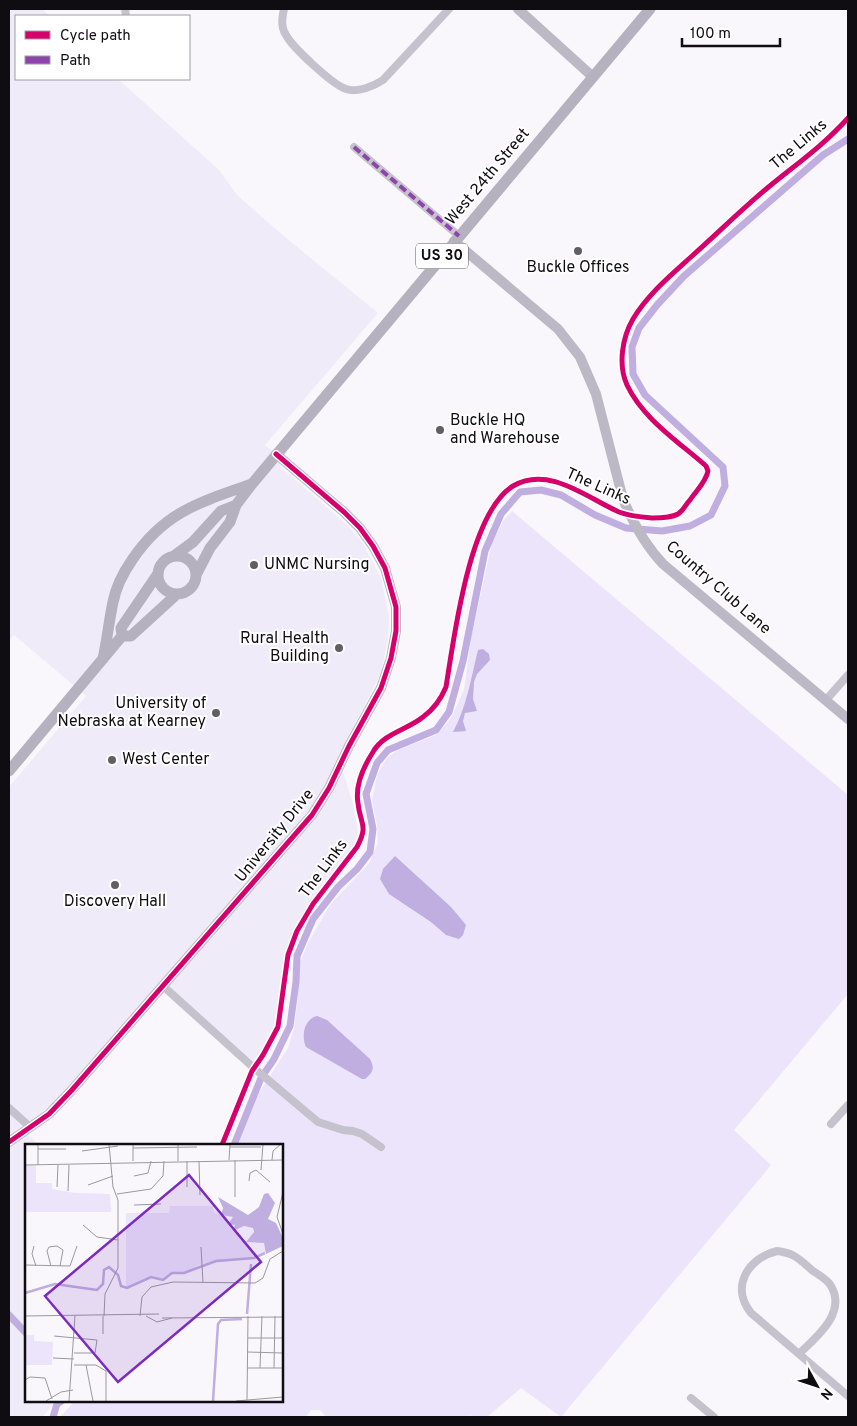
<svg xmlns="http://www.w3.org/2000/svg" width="857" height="1426" viewBox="0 0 857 1426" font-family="Overpass,sans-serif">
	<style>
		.built { fill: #efebf8 }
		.green { fill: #ebe4fb }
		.water { fill: #bfaedf }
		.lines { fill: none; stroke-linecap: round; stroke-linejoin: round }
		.canal { stroke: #bfaedf; stroke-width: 7 }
		.street { stroke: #c6c2cd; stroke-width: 8 }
		.secondary { stroke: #bdb8c5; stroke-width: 10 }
		.primary { stroke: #b6b1be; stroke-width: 11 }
		.quiet { stroke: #8e44ad; stroke-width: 4; stroke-dasharray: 8 4; stroke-linecap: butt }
		.cycleway-casing { stroke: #fff; stroke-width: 8 }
		.cycleway { stroke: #d6006c; stroke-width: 5 }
		.poi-dot { fill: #615f64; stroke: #fff; stroke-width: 2 }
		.labels { text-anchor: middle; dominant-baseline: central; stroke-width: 4; stroke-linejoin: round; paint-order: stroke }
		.shield { fill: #fff; stroke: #575659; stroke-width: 1 }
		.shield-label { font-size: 15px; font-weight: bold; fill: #0f0d12 }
		.street-label { font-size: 16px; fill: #0f0d12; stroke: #fff }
		.poi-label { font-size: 16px; fill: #0f0d12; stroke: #fff; text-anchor: start }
		.inset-river { fill: none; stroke: #bfaedf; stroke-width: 2.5 }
		.inset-road { fill: none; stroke: #9b999e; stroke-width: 1 }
		.view { fill: #7b2cbf; fill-opacity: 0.15; stroke: #7b2cbf; stroke-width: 2.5 }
		.inset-edge { fill: none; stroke: #0f0d12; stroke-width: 2.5 }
	</style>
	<rect width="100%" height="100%" fill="#f9f7fc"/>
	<path class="built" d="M9,9H42L50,16H16V79H118L219,170L237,195L285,237L378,313L265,445L276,454L282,470L288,473L347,525L361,540L381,578L389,617L388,639L382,669L375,685L338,756L353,804L359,838L297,927L286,956L275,1029L256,1064L162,981L60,1097L22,1130L39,1145H26V1400H56L43,1417H9V787L86,696L14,635L9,641Z"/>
	<path class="green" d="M512,511L848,795V994L734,1130L771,1165L561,1417L521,1388L487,1417H473L470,1415L469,1417H379L376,1416L372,1417H326L320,1410H311L306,1417H60L76,1400H281V1145H238L255,1099L288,1048L294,1028L298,997L299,965L309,941L330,905L369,863L378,843L377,825L372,800L377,775L387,758L398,750L436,735L451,718L464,690L471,638L492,543L503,521Z"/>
	<path class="water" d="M483,649L489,654L490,660L477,674L474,682L473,699L477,711L465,713L463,721L466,731L453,732C467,706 471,678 478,650Z
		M395,856L451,907L466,925L463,935L459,939L446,935L431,922L389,894L380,879L383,869Z
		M317,1016L327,1020L370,1059C375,1069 373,1072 365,1079H362L306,1047C301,1036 304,1019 317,1016Z"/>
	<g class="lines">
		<path class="canal" d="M234,1145L261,1078L274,1059L290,1026L296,982L297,956L313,919L338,887L357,869L370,852L373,829L366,794L377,763L388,750L436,730L449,712L463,661L485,551L501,514L520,492L541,490L561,495L595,515L626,528L662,531L690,526L711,515L725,486L723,467L645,395L633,374L632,347L639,328L657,305L684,276L823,155L848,139
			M9,1315L26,1333
			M53,1417L57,1404L63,1400"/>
		<path class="street" d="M125,9L126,16
			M284,9C282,17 281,28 286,35C293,48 333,85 346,89C358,93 374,86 383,80L449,9
			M354,147L459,236
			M826,700L848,675
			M163,986L254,1068L318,1122L343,1130L353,1131L362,1134L381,1147
			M9,1108L30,1127
			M831,1124L848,1105
			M777,1251C795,1253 800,1260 813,1271C819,1275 828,1280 831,1286C847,1313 816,1337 799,1354L751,1313C730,1287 748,1258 777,1251Z
			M799,1354L848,1396
			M691,1398L714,1417"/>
		<path class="secondary" d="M518,9L593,77
			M454,241L558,329L580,357L596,394L623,499C633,523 646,546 663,564L848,719
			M9,1142L49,1114L71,1091L312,815L329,788L349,746L381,688L391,658L396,631V607L385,568L373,546L360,528L344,512L276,454"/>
		<path class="primary" d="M174,556L193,542L221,511L236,505
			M158 575a19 19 0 1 1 38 0a19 19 0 1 1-38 0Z
			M196,575L210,548L230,522L236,505L252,484L650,9
			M122,636H131L177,594
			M103,659C107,640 109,621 113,602C116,587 123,573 132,560C164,512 200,502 252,484
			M9,771L122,636L121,628L157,575"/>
		<path class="quiet" d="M354,147L459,236"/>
		<defs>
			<path id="cycleway" d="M9,1142L49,1114L71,1091L312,815L329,788L349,746L381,688L391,658L396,631V607L385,568L373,546L360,528L344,512L276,454
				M222,1145L252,1071L263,1055L278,1027L288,955L297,931L313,904L357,847C369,824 360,825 358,803C355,786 364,766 373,752C384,733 407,730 423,717C434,709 441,699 446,687C454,638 469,513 513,486C549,465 587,498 619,512C629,516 640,517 652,518C660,518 671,518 678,514C683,511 686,504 690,500C696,491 706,482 708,471L706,466C679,442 643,419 627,385C618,365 622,338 633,319C648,294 671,275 692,256C719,232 744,207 771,185C798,163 825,144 848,118"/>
		</defs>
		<use href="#cycleway" class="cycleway-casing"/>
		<use href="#cycleway" class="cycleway"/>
	</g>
	<g class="poi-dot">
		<circle cx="578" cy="251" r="5"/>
		<circle cx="440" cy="430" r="5"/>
		<circle cx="254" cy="565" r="5"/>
		<circle cx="339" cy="648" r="5"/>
		<circle cx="216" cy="713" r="5"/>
		<circle cx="112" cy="760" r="5"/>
		<circle cx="115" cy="885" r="5"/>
	</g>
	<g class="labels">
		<rect class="shield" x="416" y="243.5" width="52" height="25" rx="4"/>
		<g class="shield-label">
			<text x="442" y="256">US 30</text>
		</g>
		<g class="street-label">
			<text transform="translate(799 145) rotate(-40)">The Links</text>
			<text transform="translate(488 177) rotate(-50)">West 24th Street</text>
			<text transform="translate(598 487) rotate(24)">The Links</text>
			<text transform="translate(718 588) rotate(41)">Country Club Lane</text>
			<text transform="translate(275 836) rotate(-51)">University Drive</text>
			<text transform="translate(324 869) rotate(-53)">The Links</text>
		</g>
		<g class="poi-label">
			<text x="578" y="268" text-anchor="middle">Buckle Offices</text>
			<text x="450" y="421">Buckle HQ<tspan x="450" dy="18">and Warehouse</tspan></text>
			<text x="264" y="565">UNMC Nursing</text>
			<text x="329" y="639" text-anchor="end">Rural Health<tspan x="329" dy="18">Building</tspan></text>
			<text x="206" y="704" text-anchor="end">University of<tspan x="206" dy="18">Nebraska at Kearney</tspan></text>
			<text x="122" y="760">West Center</text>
			<text x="115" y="902" text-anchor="middle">Discovery Hall</text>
		</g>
	</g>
	<g transform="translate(25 1144)">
		<rect width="258" height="258" fill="#f9f7fc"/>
		<path d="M0,21H11V39H27V45L50,49L85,50L86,68H0ZM145,62H188L189,69L208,73L203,80L210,81L208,87L219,82L228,84V91L221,97L237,98L244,105L232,113L174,121L161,128L146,129L139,135L123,133L101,144V69H144ZM0,191H9V197L28,198L27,221H1L0,232Z" fill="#ebe4fb"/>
		<path d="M243,49L250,59L243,75L251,79L257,92L258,102L241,110L239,99L221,98L229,88L228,84L219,82L208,87L210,81L203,80L208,73L196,71L198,64L193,53L223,71L234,63L239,50Z" fill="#bfaedf"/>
		<path class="inset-river" d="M0,149L30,140L72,146L78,140L79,126L84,123L93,131L96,142L102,144L126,133L138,136L147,129H159L191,117L229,114L240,109M222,170L226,120M188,257L193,180L196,176L217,175"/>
		<path class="inset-road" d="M153,0V17M205,3H236M108,4L172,3M13,5H41M57,7L93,2M204,16L205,0M210,16V53M247,16L248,7L256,0M108,17V0M174,17L175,51M0,21L258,16M13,21V0M236,26L238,0M109,32L123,29L126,17M224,37L225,29L231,26L245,38M63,41L88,32M32,43L33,21M162,43V17M43,47L44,21M258,48L252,73L258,90M92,50L126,45L138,32L139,17M109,61L136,60M58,81L72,93L93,96M9,102L7,110L11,122M176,103L178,139M0,121L45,122L52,102M26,122L22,107L24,103L32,102L38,106L35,122M0,172L134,170M79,172L80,150L93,124V56L88,43L84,0M115,172L117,153L126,143L148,138L230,139L238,134L245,115L258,107M121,172L132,178L147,174M137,174L258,173M78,190V172M29,192L72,196L70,209H49M223,194H258M222,208L258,209M28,214L49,215M49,221H71L81,227V257M61,221L68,257M222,224H258M235,224L237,172M249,224L250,172M0,236L5,233L20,234L27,255M222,256L223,172M21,257L36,248L48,246M44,257L50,172M211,257L258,253"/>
		<path class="view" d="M164,31L236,118L93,238L20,152Z"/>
		<rect width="258" height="258" class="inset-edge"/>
	</g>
	<rect width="857" height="1426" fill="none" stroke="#0f0d12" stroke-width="20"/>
	<rect x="15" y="15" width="175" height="65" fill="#ffffff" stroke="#9f9ea0"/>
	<rect x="25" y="31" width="25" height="8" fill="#d6006c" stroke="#9f9ea0"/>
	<text x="60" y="40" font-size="15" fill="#0f0d12">Cycle path</text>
	<rect x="25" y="56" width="25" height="8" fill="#8e44ad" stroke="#9f9ea0"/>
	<text x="60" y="65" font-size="15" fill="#0f0d12">Path</text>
	<g transform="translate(817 1386) rotate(130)" stroke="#ffffff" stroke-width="4" paint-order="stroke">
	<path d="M0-4L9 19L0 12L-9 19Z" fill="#0f0d12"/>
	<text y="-8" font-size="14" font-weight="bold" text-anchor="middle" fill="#0f0d12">N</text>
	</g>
	<path d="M682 38v8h98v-8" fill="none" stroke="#0f0d12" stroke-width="2.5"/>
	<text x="690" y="38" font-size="15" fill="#0f0d12" stroke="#ffffff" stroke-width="4" paint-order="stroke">100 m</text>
</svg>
